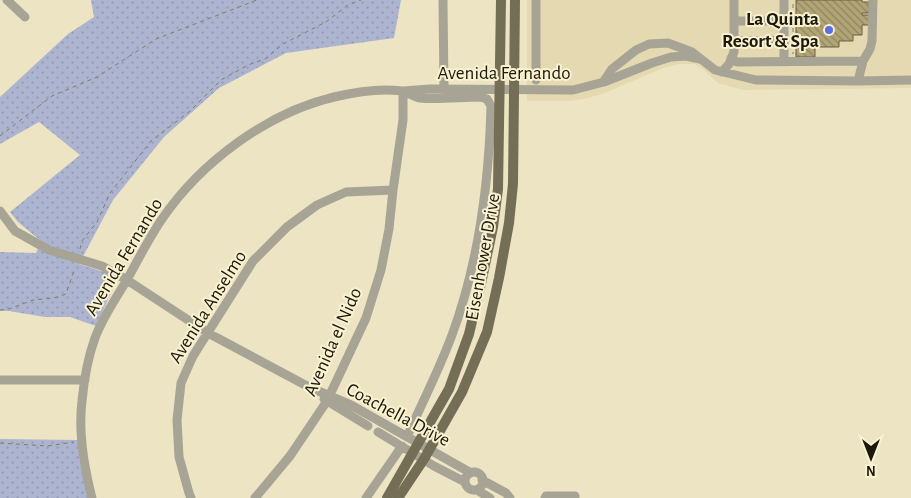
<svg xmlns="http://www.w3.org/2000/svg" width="911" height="498" viewBox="0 0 911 498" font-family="'Alegreya Sans',sans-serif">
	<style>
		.built { fill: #e4d9b1 }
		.grass { fill: url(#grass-dots) }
		.building { fill: url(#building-back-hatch); stroke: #665e41 }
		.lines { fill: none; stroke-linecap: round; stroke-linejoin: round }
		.path { stroke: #837d67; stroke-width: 1; stroke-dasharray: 4 4; stroke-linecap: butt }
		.minor { stroke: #a7a496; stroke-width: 9 }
		.major { stroke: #756e56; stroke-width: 10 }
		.poi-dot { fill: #5970e7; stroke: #faf1d0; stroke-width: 2 }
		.labels { text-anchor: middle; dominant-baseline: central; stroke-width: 4; stroke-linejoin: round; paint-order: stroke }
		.poi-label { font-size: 19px; font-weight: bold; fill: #1b180c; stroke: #faf1d0; text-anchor: end }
		.street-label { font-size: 19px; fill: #1b180c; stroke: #faf1d0 }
	</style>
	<defs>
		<pattern id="grass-dots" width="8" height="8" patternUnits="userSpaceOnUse" patternTransform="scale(1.25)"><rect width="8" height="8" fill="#acb4d0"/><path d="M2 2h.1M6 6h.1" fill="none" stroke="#939ab1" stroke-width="1.8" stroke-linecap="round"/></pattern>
		<pattern id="building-back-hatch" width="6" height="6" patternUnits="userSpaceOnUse" patternTransform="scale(1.25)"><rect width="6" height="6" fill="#b1a576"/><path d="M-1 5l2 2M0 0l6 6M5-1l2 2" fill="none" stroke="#8f855f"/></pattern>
	</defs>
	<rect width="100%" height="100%" fill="#ece4c3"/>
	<path class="built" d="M527,0H911V88L744,90L718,83L703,69L695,64H679L663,68L602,94L583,99L569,101H527Z"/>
	<path class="grass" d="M91,0H401L394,38L286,53L219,88L164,137L113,200L79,264L111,274L116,282L96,326L70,317H45L9,311H0V252L36,253L41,241L18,222L10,212L80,155L39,122L0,144V97L68,34L94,17Z
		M0,439L78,440L80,463L88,498H0Z"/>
	<path class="building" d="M796,0H862V2H869V13H862V15H869V25H862V35H853V41H839V47H815V57H796Z"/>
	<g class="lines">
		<path class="path" d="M793,16V0
			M793,28V54
			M0,136L52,96L97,77L156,39L257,0
			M80,249L82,241L97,222L110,193L151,141L189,112L221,80L248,65L265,59L283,44L326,22L348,5L361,0
			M0,310L9,309L33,300L54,298L66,294L75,268
			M0,443L47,446L74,442"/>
		<path class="minor" d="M7,0L25,17
			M443,0L444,89
			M784,0V62
			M734,21H784
			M734,41L784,40
			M731,58L737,62L863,61
			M722,72L729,64L734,52V0
			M536,80V0
			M604,81L612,69L636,50L649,44L668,43L692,52L715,70L756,80L858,81L911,80
			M858,81L863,61L870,49L872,41L873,0
			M0,211L15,231L49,250L102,266L127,280L208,333L309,387L351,405L471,473
			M0,380H85
			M324,399L368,426
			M378,432L434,466L465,482
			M465 481a9 9 0 1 1 18 0a9 9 0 1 1-18 0Z
			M482,480L506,493L510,498
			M477,490L490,498
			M92,498C84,467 78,433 82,401C84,380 88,357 95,338C103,316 117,297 128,278C139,258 149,238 162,219C201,162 267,113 334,97C355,92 381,88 402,91C408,92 413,97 420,98C439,100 461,97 480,97L487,99L491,106C489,183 479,262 452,335C439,370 422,403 407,437
			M191,498L189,493L179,457L177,420L181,383L193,356L253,261L287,227L317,205L346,192L393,190
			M255,498L290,456L327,401L366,318L381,270L389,229L393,190L403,120V91L430,89L573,90L604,82L652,63L671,57L686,56L700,59
			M366,498L402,446
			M545,498L546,496H575V498"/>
		<path class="major" d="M387,498L449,389L469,334L482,279L493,227L498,189L501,0
			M398,498L424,459L462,392L487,332L499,278L509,223L513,184L515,0"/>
	</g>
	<circle class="poi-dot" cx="829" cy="30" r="5"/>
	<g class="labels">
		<g class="poi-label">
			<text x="819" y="19">La Quinta<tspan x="819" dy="22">Resort &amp; Spa</tspan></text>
		</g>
		<g class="street-label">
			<text x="504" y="73">Avenida Fernando</text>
			<text transform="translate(124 257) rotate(-59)">Avenida Fernando</text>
			<text transform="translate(483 257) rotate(-80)">Eisenhower Drive</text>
			<text transform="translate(208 307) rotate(-58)">Avenida Anselmo</text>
			<text transform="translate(333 342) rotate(-66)">Avenida el Nido</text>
			<text transform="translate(398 415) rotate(28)">Coachella Drive</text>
		</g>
	</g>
	<g transform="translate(871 458) rotate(180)" stroke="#faf1d0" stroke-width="4" paint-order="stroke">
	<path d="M0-4L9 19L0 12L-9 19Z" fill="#1b180c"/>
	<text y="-8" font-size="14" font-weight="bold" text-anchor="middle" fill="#1b180c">N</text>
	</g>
</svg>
